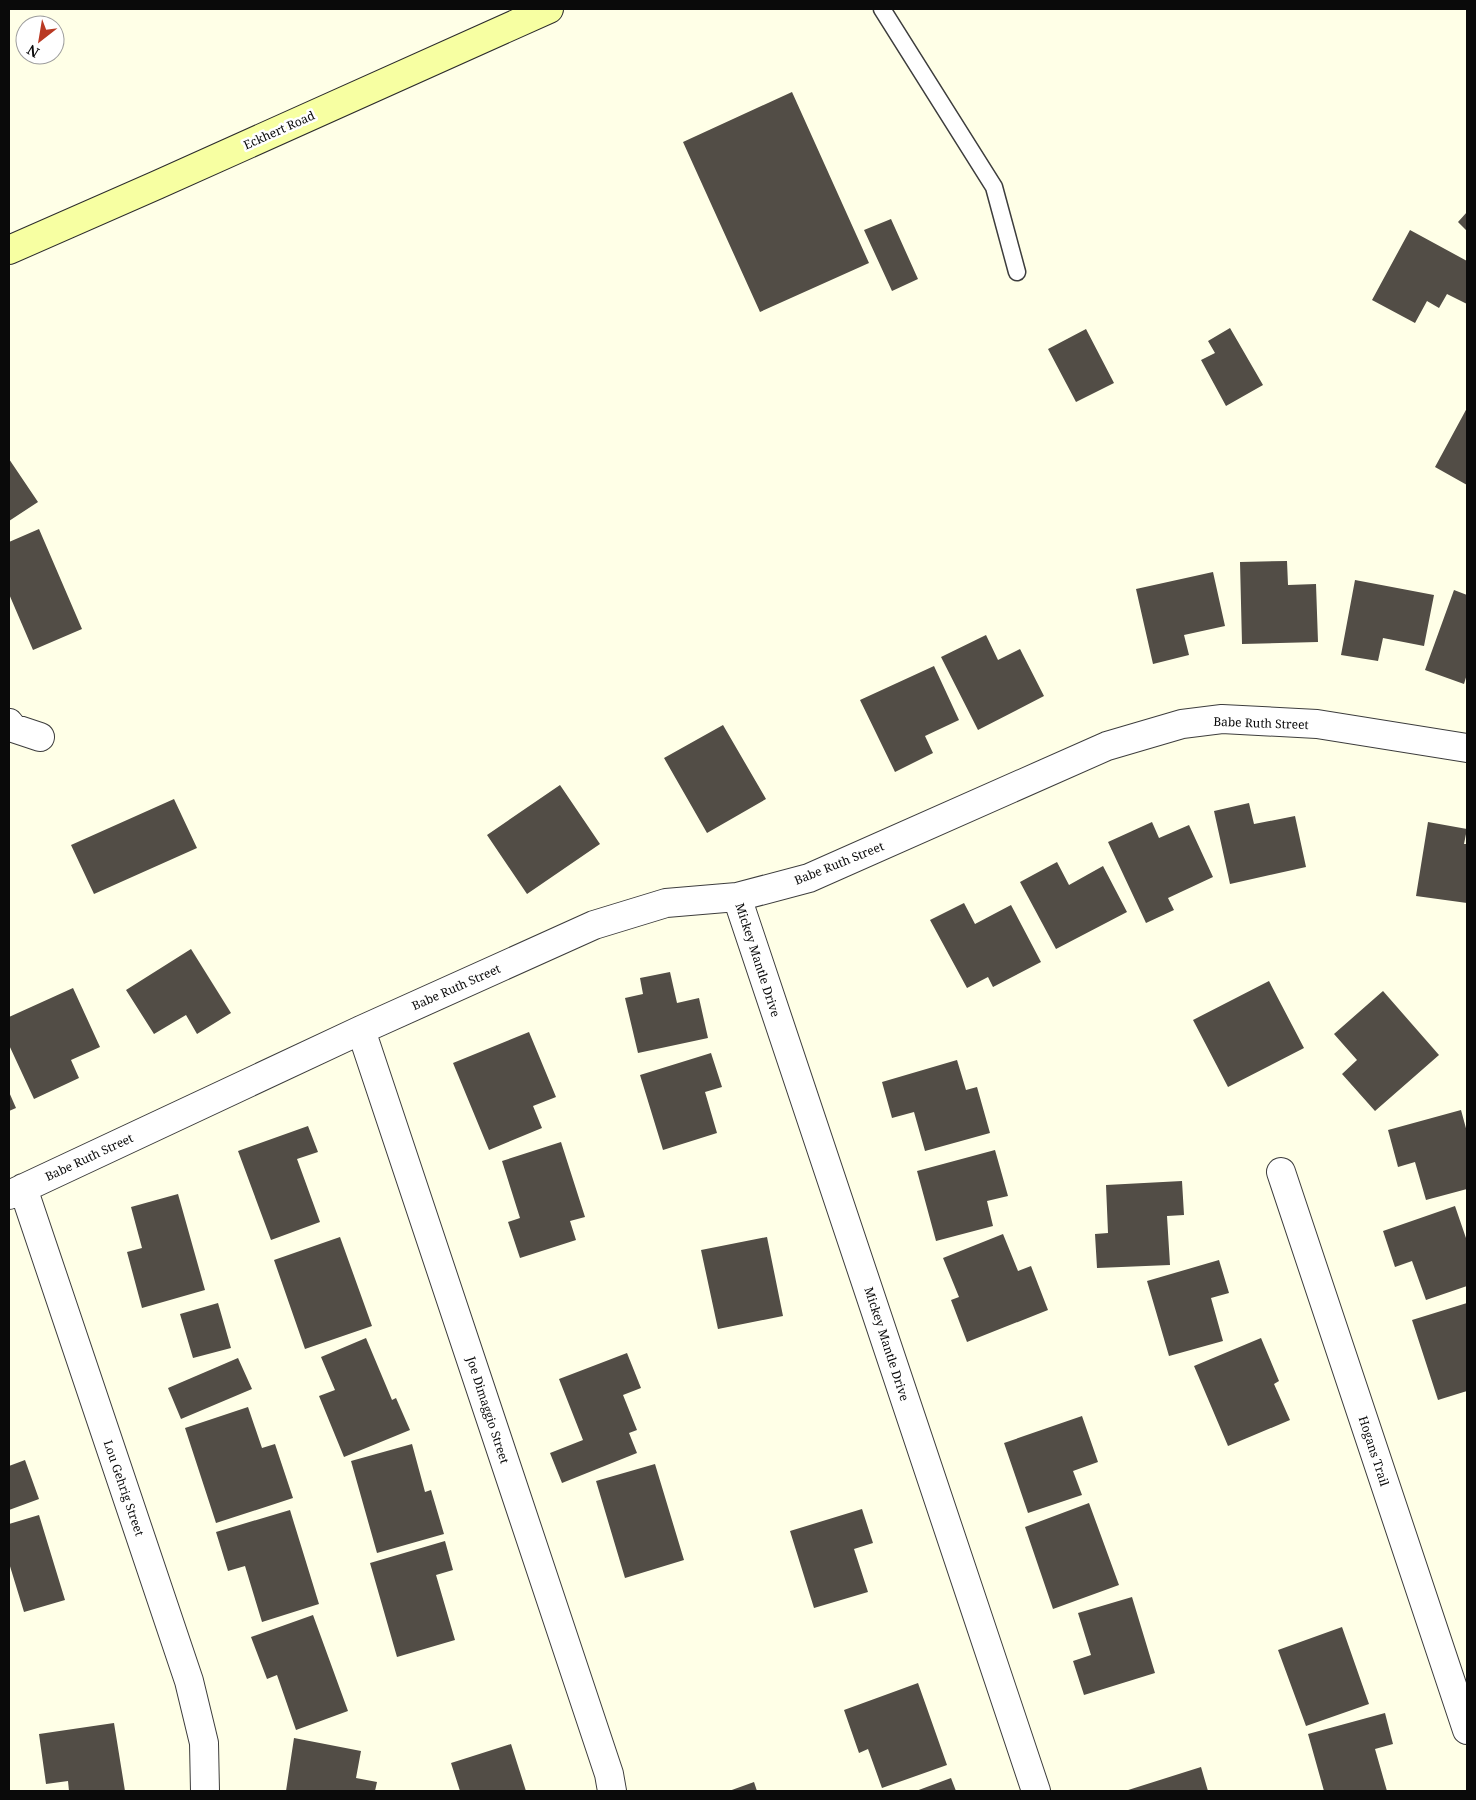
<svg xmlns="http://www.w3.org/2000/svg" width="1476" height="1800" viewBox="0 0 1476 1800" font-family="'Noto Serif',serif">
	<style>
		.building { fill: #524d46 }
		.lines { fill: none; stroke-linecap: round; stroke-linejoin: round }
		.lane-casing { stroke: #3d3d3d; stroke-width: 19 }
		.street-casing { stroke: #3d3d3d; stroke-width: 30 }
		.secondary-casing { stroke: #2c2c2c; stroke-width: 30 }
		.lane { stroke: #fff; stroke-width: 16 }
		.street { stroke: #fff; stroke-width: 28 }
		.secondary { stroke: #f7ffa2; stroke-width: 28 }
		.labels { text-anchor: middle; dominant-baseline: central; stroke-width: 5; stroke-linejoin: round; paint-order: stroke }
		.street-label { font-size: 12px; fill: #0a0a0a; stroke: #fff }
	</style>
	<rect width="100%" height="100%" fill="#ffffe7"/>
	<path class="building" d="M792,92L869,263L760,312L683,142Z
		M1467,212V231L1458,222Z
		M891,219L918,279L892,291L864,230Z
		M1410,230L1467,261V304L1447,294L1439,308L1427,301L1415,323L1372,300Z
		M1230,328L1263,385L1226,406L1201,360L1215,353L1208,341Z
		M1086,329L1114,383L1076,402L1048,349Z
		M1467,408V485L1435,467Z
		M9,459L38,502L9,521Z
		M39,529L82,629L33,650L9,594V542Z
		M1287,561L1288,585L1316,584L1318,642L1242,644L1240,562Z
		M1213,572L1225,626L1184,635L1189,655L1153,664L1136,589Z
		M1355,580L1434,595L1424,646L1383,638L1378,661L1341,655Z
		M1454,590L1467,595V674L1464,684L1425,670Z
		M986,635L998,660L1020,649L1044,696L978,730L941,657Z
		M934,666L959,720L925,736L933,753L895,772L860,700Z
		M723,725L766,799L707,833L664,758Z
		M560,785L600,844L527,894L487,835Z
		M174,799L197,848L94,894L71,845Z
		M1249,803L1254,824L1295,816L1306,867L1230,884L1214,811Z
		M1152,822L1159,838L1189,825L1213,877L1168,898L1174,910L1146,923L1108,842Z
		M1428,822L1467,829L1464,844H1467V903L1416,896Z
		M1057,862L1069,885L1103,866L1127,912L1056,949L1020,882Z
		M964,903L975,924L1011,905L1041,962L993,987L988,977L967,988L930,920Z
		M191,949L231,1013L197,1034L186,1015L154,1034L126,990Z
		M670,972L677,1003L699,998L708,1038L638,1053L625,998L643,994L640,978Z
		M1269,981L1304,1048L1228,1087L1193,1020Z
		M73,988L100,1047L71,1060L79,1078L34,1099L9,1045V1017Z
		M1383,991L1439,1055L1375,1111L1342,1074L1357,1060L1334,1034Z
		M529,1032L556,1097L533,1106L542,1128L489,1150L453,1063Z
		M711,1053L722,1087L705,1092L717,1133L663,1150L640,1075Z
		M957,1060L966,1090L977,1087L990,1133L925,1151L914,1112L892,1118L882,1082Z
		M9,1092L16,1108L9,1111Z
		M1461,1110L1467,1132V1189L1426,1200L1415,1162L1398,1167L1388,1130Z
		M308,1126L318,1152L297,1159L320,1222L271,1240L238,1151Z
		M561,1142L585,1217L570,1221L576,1240L520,1258L508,1222L520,1218L502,1161Z
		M995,1150L1008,1196L987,1201L993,1226L936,1241L917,1171Z
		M1182,1181L1184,1215L1167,1216L1170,1265L1097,1268L1095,1234L1108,1233L1106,1185Z
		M178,1194L205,1290L142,1308L127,1252L142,1248L131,1207Z
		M1455,1206L1467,1241V1286L1426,1300L1412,1261L1395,1267L1383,1231Z
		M1003,1234L1018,1271L1031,1266L1048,1310L967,1342L951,1300L959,1297L943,1258Z
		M340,1237L372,1326L305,1349L274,1260Z
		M767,1237L783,1316L718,1329L701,1250Z
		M1219,1260L1229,1293L1211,1298L1223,1341L1169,1356L1147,1281Z
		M218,1303L231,1348L193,1358L180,1314Z
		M1467,1303V1391L1438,1400L1412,1320Z
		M366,1338L392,1400L396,1398L410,1430L344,1457L319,1396L335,1390L321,1357Z
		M1261,1338L1279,1381L1274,1384L1290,1420L1228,1446L1194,1366Z
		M627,1353L641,1388L623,1395L637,1430L629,1433L637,1453L562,1483L550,1453L583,1440L559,1379Z
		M238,1358L252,1389L181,1419L168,1388Z
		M248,1407L262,1448L275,1444L293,1498L216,1523L185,1428Z
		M1082,1416L1098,1462L1073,1471L1082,1495L1028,1513L1004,1443Z
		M412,1444L425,1492L431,1490L444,1534L377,1553L351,1461Z
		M25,1460L39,1499L9,1510V1466Z
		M655,1464L684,1560L625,1578L596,1481Z
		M1089,1503L1119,1585L1053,1609L1025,1527Z
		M862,1509L873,1543L854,1549L868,1592L814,1608L790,1531Z
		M290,1510L319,1604L262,1622L245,1566L228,1571L216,1532Z
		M39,1515L65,1600L24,1612L9,1563V1524Z
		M445,1541L453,1570L436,1575L455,1640L397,1657L370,1563Z
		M1132,1597L1155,1673L1084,1695L1073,1661L1091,1655L1078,1613Z
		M313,1615L348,1711L296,1730L277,1675L267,1679L251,1637Z
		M1342,1627L1369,1704L1306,1726L1278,1650Z
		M918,1683L947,1765L882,1788L868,1749L859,1753L844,1710Z
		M1385,1713L1393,1744L1375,1749L1387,1791H1324L1308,1734Z
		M114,1723L125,1791H69L68,1781L46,1784L39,1734Z
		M294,1738L361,1751L356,1778L377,1782L375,1791H286Z
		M511,1744L526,1791H460L451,1763Z
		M1201,1767L1208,1791H1125Z
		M951,1778L956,1791H916Z
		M754,1782L757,1791H729Z"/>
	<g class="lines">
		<defs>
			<path id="lane" d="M882,9L994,187L1017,272"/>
			<path id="street" d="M9,723L13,728L40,737
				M737,897L1036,1791
				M361,1030L609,1774L612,1791
				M1281,1172L1467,1730
				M23,1188L189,1681L204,1743L205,1791
				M9,1195L361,1030L594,925L666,903L737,897L809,878L1107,746L1182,724L1222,719L1317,724L1467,748"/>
			<path id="secondary" d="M9,250L157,185L549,9"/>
		</defs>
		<use href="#lane" class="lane-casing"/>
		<use href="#street" class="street-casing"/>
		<use href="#secondary" class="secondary-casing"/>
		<use href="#lane" class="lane"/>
		<use href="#street" class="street"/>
		<use href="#secondary" class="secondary"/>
	</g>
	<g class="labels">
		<g class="street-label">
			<text transform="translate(279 130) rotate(-24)">Eckhert Road</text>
			<text transform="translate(1261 723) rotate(2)">Babe Ruth Street</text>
			<text transform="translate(839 863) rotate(-22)">Babe Ruth Street</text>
			<text transform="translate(758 960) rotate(72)">Mickey Mantle Drive</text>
			<text transform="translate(456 987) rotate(-24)">Babe Ruth Street</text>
			<text transform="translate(89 1157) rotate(-25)">Babe Ruth Street</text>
			<text transform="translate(887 1344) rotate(72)">Mickey Mantle Drive</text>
			<text transform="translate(488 1410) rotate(72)">Joe Dimaggio Street</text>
			<text transform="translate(1374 1451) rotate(72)">Hogans Trail</text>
			<text transform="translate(124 1488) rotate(71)">Lou Gehrig Street</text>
		</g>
	</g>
	<rect width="1476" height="1800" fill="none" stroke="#0a0a0a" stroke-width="20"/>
	<g transform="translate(40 40) rotate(211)"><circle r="24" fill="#ffffff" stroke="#9d9d9d"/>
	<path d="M0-4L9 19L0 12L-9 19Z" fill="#b93923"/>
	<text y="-8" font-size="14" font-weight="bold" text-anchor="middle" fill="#0a0a0a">N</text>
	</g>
</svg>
